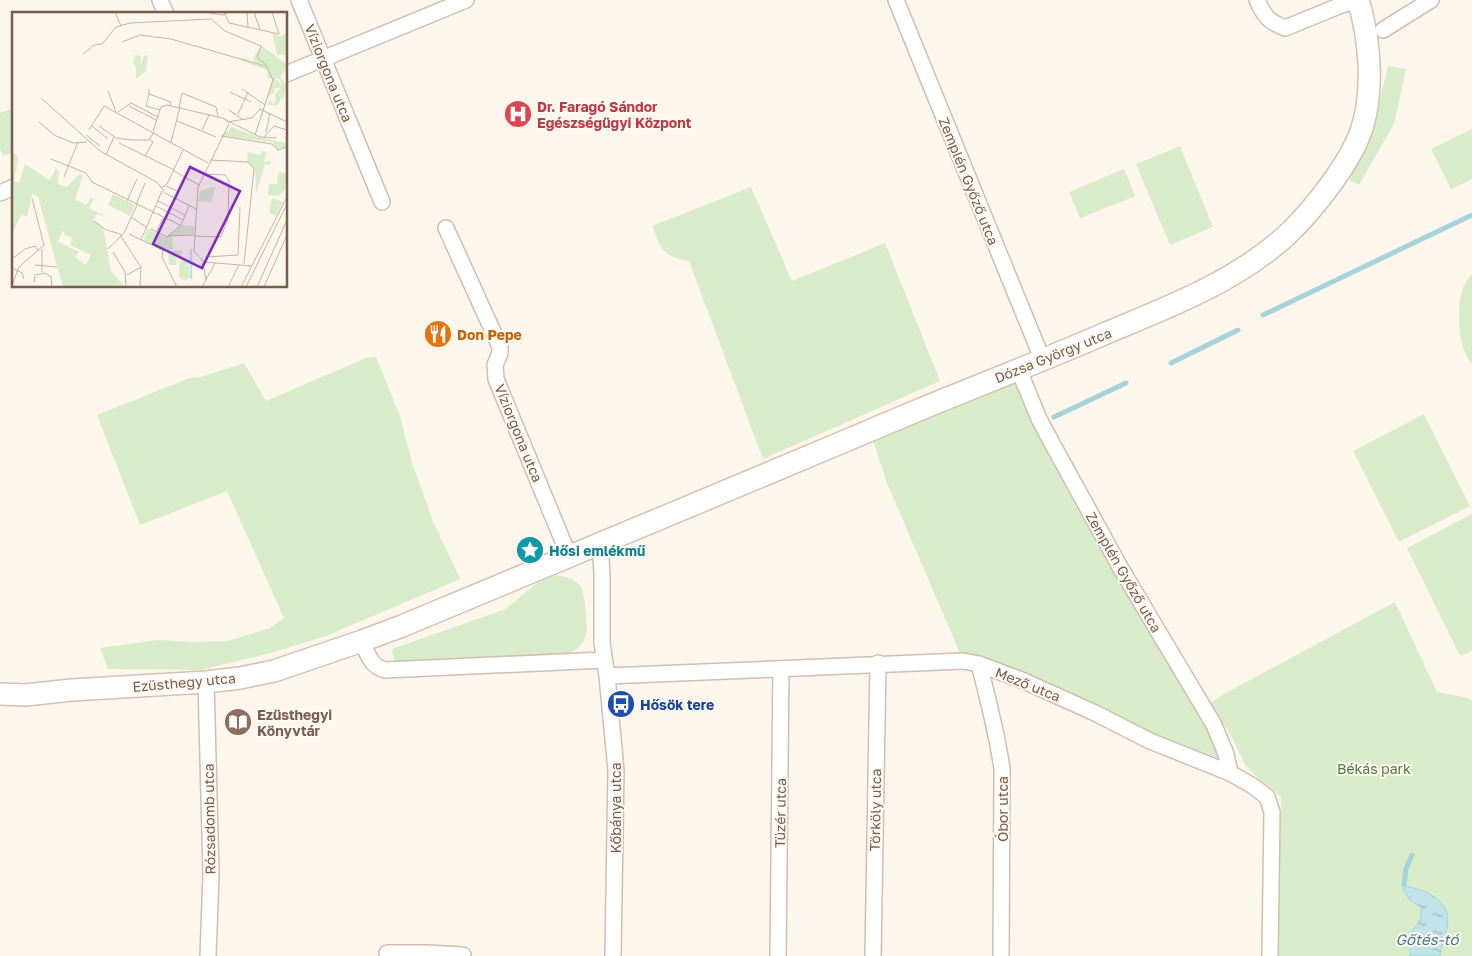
<svg xmlns="http://www.w3.org/2000/svg" width="1472" height="956" viewBox="0 0 1472 956" font-family="'Golos Text',sans-serif">
	<style>
		.park { fill: #d8ecc9 }
		.water { fill: url(#water-ripples); stroke: #a5d3da }
		.lines { fill: none; stroke-linecap: round; stroke-linejoin: round }
		.stream { stroke: #a5d3da; stroke-width: 5 }
		.street-casing { stroke: #d1beb0; stroke-width: 18 }
		.secondary-casing { stroke: #d6c0b0; stroke-width: 24 }
		.street { stroke: #fff; stroke-width: 15 }
		.secondary { stroke: #fff; stroke-width: 21 }
		.labels { text-anchor: middle; dominant-baseline: central; stroke-width: 4; stroke-linejoin: round; paint-order: stroke }
		.street-label { font-size: 14px; fill: #7a5c4d; stroke: #fffaf3 }
		.health-label { font-size: 14px; font-weight: bold; fill: #be3a42; stroke: #fffaf3; text-anchor: start }
		.food-label { font-size: 14px; font-weight: bold; fill: #c56008; stroke: #fffaf3; text-anchor: start }
		.culture-label { font-size: 14px; font-weight: bold; fill: #0d838f; stroke: #fffaf3; text-anchor: start }
		.transit-label { font-size: 14px; font-weight: bold; fill: #164399; stroke: #fffaf3; text-anchor: start }
		.education-label { font-size: 14px; font-weight: bold; fill: #785e54; stroke: #fffaf3; text-anchor: start }
		.park-label { font-size: 14px; fill: #537a41; stroke: #fffaf3 }
		.water-label { font-size: 15px; font-style: italic; fill: #437c86; stroke: #fffaf3 }
		.inset-river { fill: none; stroke: #bfe3e8; stroke-width: 2.5 }
		.inset-road { fill: none; stroke: #c5b3a7; stroke-width: 1 }
		.view { fill: #7b2cbf; fill-opacity: 0.15; stroke: #7b2cbf; stroke-width: 2.5 }
		.inset-edge { fill: none; stroke: #7a5c4d; stroke-width: 2.5 }
	</style>
	<defs>
		<pattern id="water-ripples" width="26" height="14" patternUnits="userSpaceOnUse" patternTransform="scale(1.25)"><rect width="26" height="14" fill="#bfe3e8"/><path d="M2 4q2-2 4 0t4 0M15 11q2-2 4 0t4 0" fill="none" stroke="#a0bbbe"/></pattern>
	</defs>
	<rect width="100%" height="100%" fill="#fdf6ec"/>
	<path class="park" d="M1388,66L1406,69L1394,124L1359,185L1349,180L1369,134L1379,104Z
		M14,108V152L3,156L0,149V113Z
		M1472,129V179L1451,189L1431,149Z
		M1180,146L1213,227L1170,245L1136,164Z
		M1124,169L1135,196L1080,218L1069,192Z
		M751,187L792,281L885,243L940,381L763,459L689,261C662,256 662,250 652,226Z
		M1472,274V364C1457,345 1456,310 1463,287C1465,283 1469,278 1472,274Z
		M376,357L400,416L412,463L433,521L460,579L326,636L274,652L201,670L108,669L100,648L158,640L194,642L228,641L270,628L284,618L227,491L140,525L97,415L190,378L201,377L244,363L266,401L366,358Z
		M1019,370L1213,725L1230,773L963,660L887,483L873,440Z
		M1424,414L1470,506L1399,542L1353,451Z
		M1472,514V651L1460,656L1407,548Z
		M553,575C563,576 575,578 581,587C585,595 588,626 586,634C585,639 582,645 578,648C575,651 568,653 564,655L395,663L392,649L506,609L536,584Z
		M1395,602L1437,692L1467,698L1472,700V956H1276L1280,852L1281,797L1258,778L1245,765L1230,733L1209,704L1222,695Z"/>
	<path class="water" d="M1404,885C1411,888 1419,889 1426,892C1445,901 1451,913 1446,933C1444,941 1440,948 1440,956H1410L1411,933L1420,920L1422,908L1410,900L1403,890Z"/>
	<g class="lines">
		<path class="stream" d="M1263,315L1472,215
			M1171,363L1238,330
			M1054,417L1126,383
			M1404,885L1406,869L1412,855"/>
		<defs>
			<path id="street" d="M160,0L166,14
				M299,0L382,202
				M896,0L1043,361
				M1257,0C1264,16 1269,22 1285,28L1339,6L1357,0
				M1383,30L1431,0
				M286,74L466,0
				M0,193L14,187
				M446,228L500,347V353L495,365L496,379L569,556
				M1019,370L1039,419L1053,445L1120,567L1214,725L1226,754L1230,773
				M600,543L602,574V643L607,676L616,770L613,956
				M362,641C367,653 371,667 385,670L604,660
				M979,664C988,699 997,733 1002,769L1001,956
				M607,676L963,661L979,664L1024,681L1095,713L1150,741L1230,773L1253,786L1267,797L1272,812L1270,956
				M206,682L211,874L208,956
				M387,953H426L463,955V956
				M778,956L781,669
				M873,956L878,663"/>
			<path id="secondary" d="M0,694L25,695L72,690L206,682L240,678L274,671L362,641L402,626C541,569 680,510 819,452C853,438 887,423 921,409C982,384 1044,360 1104,334C1168,307 1236,282 1288,234C1313,210 1352,161 1362,128C1374,90 1370,38 1358,0"/>
		</defs>
		<use href="#street" class="street-casing"/>
		<use href="#secondary" class="secondary-casing"/>
		<use href="#street" class="street"/>
		<use href="#secondary" class="secondary"/>
	</g>
	<defs>
		<symbol id="hospital-disc" viewBox="-11 -11 22 22"><circle r="9.5" fill="#e0444e" stroke="#fffaf3"/><path d="M-5-5h3v3.5h4V-5h3V5h-3V1.5h-4V5h-3Z" fill="#fff"/></symbol>
		<symbol id="restaurant-disc" viewBox="-11 -11 22 22"><circle r="9.5" fill="#e8710a" stroke="#fffaf3"/><path d="M-5-6h1v4h1v-4h1v4h1v-4h1v5L-1.5 .5V6h-2V.5L-5-1ZM5-6V6H3V1.5H1.5Q1.5-4 5-6Z" fill="#fff"/></symbol>
		<symbol id="sight-disc" viewBox="-11 -11 22 22"><circle r="9.5" fill="#0f9aa8" stroke="#fffaf3"/><path d="M0-6L1.8-2.2L6-1.7L2.9 1.2L3.7 5.4L0 3.3L-3.7 5.4L-2.9 1.2L-6-1.7L-1.8-2.2Z" fill="#fff"/></symbol>
		<symbol id="bus-disc" viewBox="-11 -11 22 22"><circle r="9.5" fill="#1a4fb4" stroke="#fffaf3"/><path d="M-5-6H5V4H4V6H2V4H-2V6H-4V4H-5ZM-3.5-4V0h7V-4ZM-3.5 1.2v1.5H-2V1.2ZM2 1.2v1.5H3.5V1.2Z" fill="#fff"/></symbol>
		<symbol id="library-disc" viewBox="-11 -11 22 22"><circle r="9.5" fill="#8d6e63" stroke="#fffaf3"/><path d="M-6-4Q-3-5.5-.7-3.5V5Q-3 3-6 4ZM6-4Q3-5.5 .7-3.5V5Q3 3 6 4Z" fill="#fff"/></symbol>
	</defs>
	<g fill-rule="evenodd">
		<use href="#hospital-disc" x="502" y="98" width="32" height="32"/>
		<use href="#restaurant-disc" x="422" y="318" width="32" height="32"/>
		<use href="#sight-disc" x="514" y="534" width="32" height="32"/>
		<use href="#bus-disc" x="605" y="688" width="32" height="32"/>
		<use href="#library-disc" x="222" y="706" width="32" height="32"/>
	</g>
	<g class="labels">
		<g class="street-label">
			<text transform="translate(329 73) rotate(68)">Víziorgona utca</text>
			<text transform="translate(969 181) rotate(68)">Zemplén Győző utca</text>
			<text transform="translate(1053 355) rotate(-22)">Dózsa György utca</text>
			<text transform="translate(519 433) rotate(68)">Víziorgona utca</text>
			<text transform="translate(1124 572) rotate(60)">Zemplén Győző utca</text>
			<text transform="translate(184 682) rotate(-5)">Ezüsthegy utca</text>
			<text transform="translate(1028 684) rotate(22)">Mező utca</text>
			<text transform="translate(615 808) rotate(-90)">Kőbánya utca</text>
			<text transform="translate(1002 809) rotate(-90)">Óbor utca</text>
			<text transform="translate(875 810) rotate(-89)">Törköly utca</text>
			<text transform="translate(780 813) rotate(-89)">Tüzér utca</text>
			<text transform="translate(209 819) rotate(-91)">Rózsadomb utca</text>
		</g>
		<g class="health-label">
			<text x="537" y="106">Dr. Faragó Sándor<tspan x="537" dy="16">Egészségügyi Központ</tspan></text>
		</g>
		<g class="food-label">
			<text x="457" y="334">Don Pepe</text>
		</g>
		<g class="culture-label">
			<text x="549" y="550">Hősi emlékmű</text>
		</g>
		<g class="transit-label">
			<text x="640" y="704">Hősök tere</text>
		</g>
		<g class="education-label">
			<text x="257" y="714">Ezüsthegyi<tspan x="257" dy="16">Könyvtár</tspan></text>
		</g>
		<g class="park-label">
			<text x="1374" y="768">Békás park</text>
		</g>
		<g class="water-label">
			<text x="1427" y="939">Gőtés-tó</text>
		</g>
	</g>
	<g transform="translate(12 12)">
		<rect width="275" height="275" fill="#fdf6ec"/>
		<path d="M249,33L274,52V57L268,65L274,72L270,73L267,67H256L255,58L228,48L231,46L246,52L240,48ZM123,43L129,44L128,54L132,44L136,43L134,59L124,67V55L121,51ZM0,136L6,147L2,169L7,171L13,152L39,169L34,176L29,175L20,182L15,205L10,202L0,222Z" fill="#d8ecc9"/>
		<path d="M261,65L270,73L275,72V78L267,97L273,79L266,93H256L258,88L261,92L264,89L263,82L269,76H263L262,81L255,85ZM44,156L47,159L46,172L55,175L67,162L71,163L63,187L74,193L78,186L82,187L77,196L93,204L85,202L81,209L91,216L99,259L113,275H51L26,185L20,182L29,175L34,176ZM51,218L53,223L60,225L58,233L79,243L74,253L63,245L67,240L46,230Z" fill="#d8ecc9" fill-rule="evenodd"/>
		<path d="M101,182L123,193L118,204L96,193Z" fill="#d8ecc9"/>
		<path d="M220,115L247,125L275,131V135L265,137L260,130L210,124ZM249,139L254,140L252,150L259,149L258,153L253,152L244,183L243,157L235,149L236,140L249,143ZM275,154V176L266,184L256,183L257,172H265L266,160L274,161ZM190,168L188,179L204,174L199,190L186,189ZM260,186L271,190L264,204L257,201ZM169,213L183,214L182,223L160,224L161,237L152,240L132,228L135,216L154,226ZM38,226L67,240L63,245L74,253L81,249L97,270L113,275H51ZM170,238V243H164V253H157L156,239ZM173,247L177,250V265L173,269L167,265V250Z" fill="#d8ecc9"/>
		<path d="M260,20L268,24L275,22V43H265Z" fill="#d8ecc9"/>
		<path class="inset-river" d="M179,267V237"/>
		<path class="inset-road" d="M103,0L109,14M212,0L217,11L267,22L260,0M235,0L236,15M242,0L248,18M197,1L212,3L216,0M110,30L128,23L159,27L253,54M71,42L82,33L90,32L104,15L118,11L199,7L213,19L249,34L245,45L254,53L261,68L243,123M137,77V82L159,90L158,94M230,77L253,93M96,79L104,100M218,80L239,90M137,82L134,94L148,98M29,86L88,139L146,171L153,181L184,197M117,94L144,108M167,95L170,81L204,95L206,105M217,98L230,107M106,100L119,91L146,105M226,102L236,80M165,109L204,125M27,110L42,123L61,131L75,130M215,110L240,106L248,97L275,110M217,112L186,175L182,239L192,250L240,254M80,114L96,127M87,114L104,126L120,128H137L142,120M77,118L92,94L196,151M190,118L197,103M141,119L149,95L155,93L210,106L248,125L265,126M254,120L258,101M74,123L88,134M209,124L260,132L266,138L275,135M252,125L262,114L275,118M159,130L168,95M107,131L162,158M94,143L102,125M133,144L141,130L137,127M39,147L74,161L80,170L168,213M198,148L236,150L242,157L232,252M162,159L187,173M52,165L66,130M154,174L166,179L168,175M149,176L155,172L171,138M115,189L125,167M146,189L173,203M124,193L133,171M144,194L171,208M119,205L134,215M82,209L94,218L109,222M139,217L155,225L169,213L177,194M144,220L151,206M117,222L151,238L150,245L165,275M108,223L129,255L128,275M156,224L182,223M182,224L209,225L216,207L217,168L213,163L192,162M129,228L150,179M30,237V260M96,237L112,221L125,193M101,240L113,260L114,275M0,247L13,237L23,234L27,239M193,250L195,245L226,243L228,195M191,251L194,268M23,253L45,255M0,256L10,261L12,267M115,263L129,255M22,270L23,263L33,261L39,265L40,275M0,273L7,255L32,233L20,186M190,275L203,251M216,275L227,253M229,275L275,185M234,275L275,192M245,275L275,208M252,275L275,223"/>
		<path class="view" d="M178,155L228,179L190,256L141,232Z"/>
		<rect width="275" height="275" class="inset-edge"/>
	</g>
</svg>
